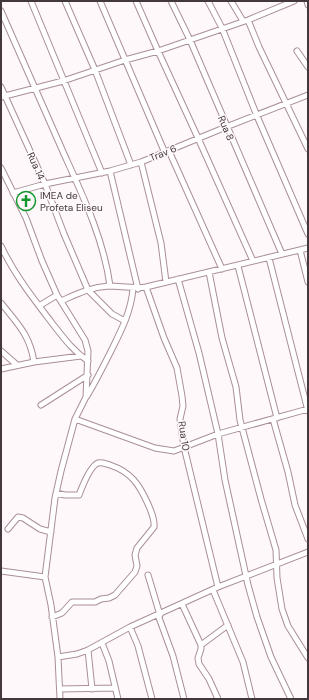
<svg xmlns="http://www.w3.org/2000/svg" width="309" height="700" viewBox="0 0 309 700" font-family="'DM Sans',sans-serif">
	<style>
		.lines { fill: none; stroke-linecap: round; stroke-linejoin: round }
		.minor-casing { stroke: #a98f98; stroke-width: 7 }
		.minor { stroke: #fff; stroke-width: 5 }
		.labels { text-anchor: middle; dominant-baseline: central; stroke-width: 3; stroke-linejoin: round; paint-order: stroke }
		.street-label { font-size: 10px; fill: #43383c; stroke: #fef8fa }
		.poi-label { font-size: 10px; fill: #43383c; stroke: #fef8fa; text-anchor: start }
	</style>
	<rect width="100%" height="100%" fill="#fef8fa"/>
	<g class="lines">
		<defs>
			<path id="minor" d="M31,1L102,173
				M65,1L95,70L131,165
				M100,1L165,153
				M136,1L158,51L198,138L253,261
				M171,1L190,40L282,254
				M208,1L222,28L257,116L308,234
				M231,1L243,21
				M307,1L308,5
				M1,11C22,59 43,106 64,154C83,196 104,240 110,286
				M248,20L259,47L308,149
				M297,51L308,67
				M1,87L45,184L64,234L88,290L112,314L125,321
				M1,97L63,81L125,60L158,51L248,20L294,1
				M169,151L222,269
				M141,162L161,243L166,282
				M1,168L26,218L42,261L57,295L85,340L88,351L86,397L75,419L61,471L55,498L45,577L51,605L58,657L60,699
				M110,171L138,289
				M13,193L45,184L110,171L141,162L226,127L308,95
				M1,246C14,274 33,298 52,323C63,337 73,351 88,361
				M300,250L308,282
				M269,258L308,411
				M238,266L277,418
				M209,272L222,338L236,387L240,420L261,499L276,550L277,578L282,609L288,626L308,658
				M178,279L199,353L218,434L225,480L248,585L257,617L271,657L291,699
				M146,287L164,338L177,368L182,396L183,406L180,419L184,447L218,587
				M61,301C77,294 91,287 109,286C121,286 133,289 146,287L308,248
				M1,303C17,323 30,335 34,362
				M39,306L57,295
				M1,351L17,365
				M1,369L34,362L81,356
				M87,396C96,381 104,365 112,349C122,329 131,311 133,289
				M41,405L88,375
				M75,419L155,448L174,451L218,434L308,409
				M273,419L288,472L295,505L308,539
				M8,529L18,517L23,518L40,529L51,532
				M1,571L45,577
				M148,575L160,615
				M213,590L243,662L252,699
				M182,604L201,645V649L198,658L199,664L209,679L218,699
				M158,615L173,656L184,699
				M52,617L62,613L72,602H95L101,599L109,598L115,595L135,572L137,566L135,555L137,548L154,527C155,519 151,511 148,504C139,484 131,472 110,465C106,464 102,462 98,463C90,466 82,487 79,495H65L56,493
				M130,627L138,646L152,699
				M102,643L109,661L118,699
				M201,645L228,625
				M88,650L92,689
				M58,657L77,654L88,650L130,627L218,587L308,552
				M60,689L115,688"/>
		</defs>
		<use href="#minor" class="minor-casing"/>
		<use href="#minor" class="minor"/>
	</g>
	<defs>
		<symbol id="church-ring" viewBox="-11 -11 22 22"><circle r="9.5" fill="#fef8fa" stroke="#13972c" stroke-width="1.5"/><path d="M-1.2-6h2.4v3.5h3.3v2.4h-3.3V6h-2.4V-.1h-3.3v-2.4h3.3Z" fill="#13972c"/></symbol>
	</defs>
	<g fill-rule="evenodd">
		<use href="#church-ring" x="15" y="190" width="22" height="22"/>
	</g>
	<g class="labels">
		<g class="street-label">
			<text transform="translate(226 128) rotate(67)">Rua 8</text>
			<text transform="translate(163 153) rotate(-22)">Trav 6</text>
			<text transform="translate(36 166) rotate(66)">Rua 14</text>
			<text transform="translate(184 436) rotate(81)">Rua 10</text>
		</g>
		<g class="poi-label">
			<text x="40" y="195">IMEA de<tspan x="40" dy="12">Profeta Eliseu</tspan></text>
		</g>
	</g>
	<rect width="309" height="700" fill="none" stroke="#43383c" stroke-width="4"/>
</svg>
